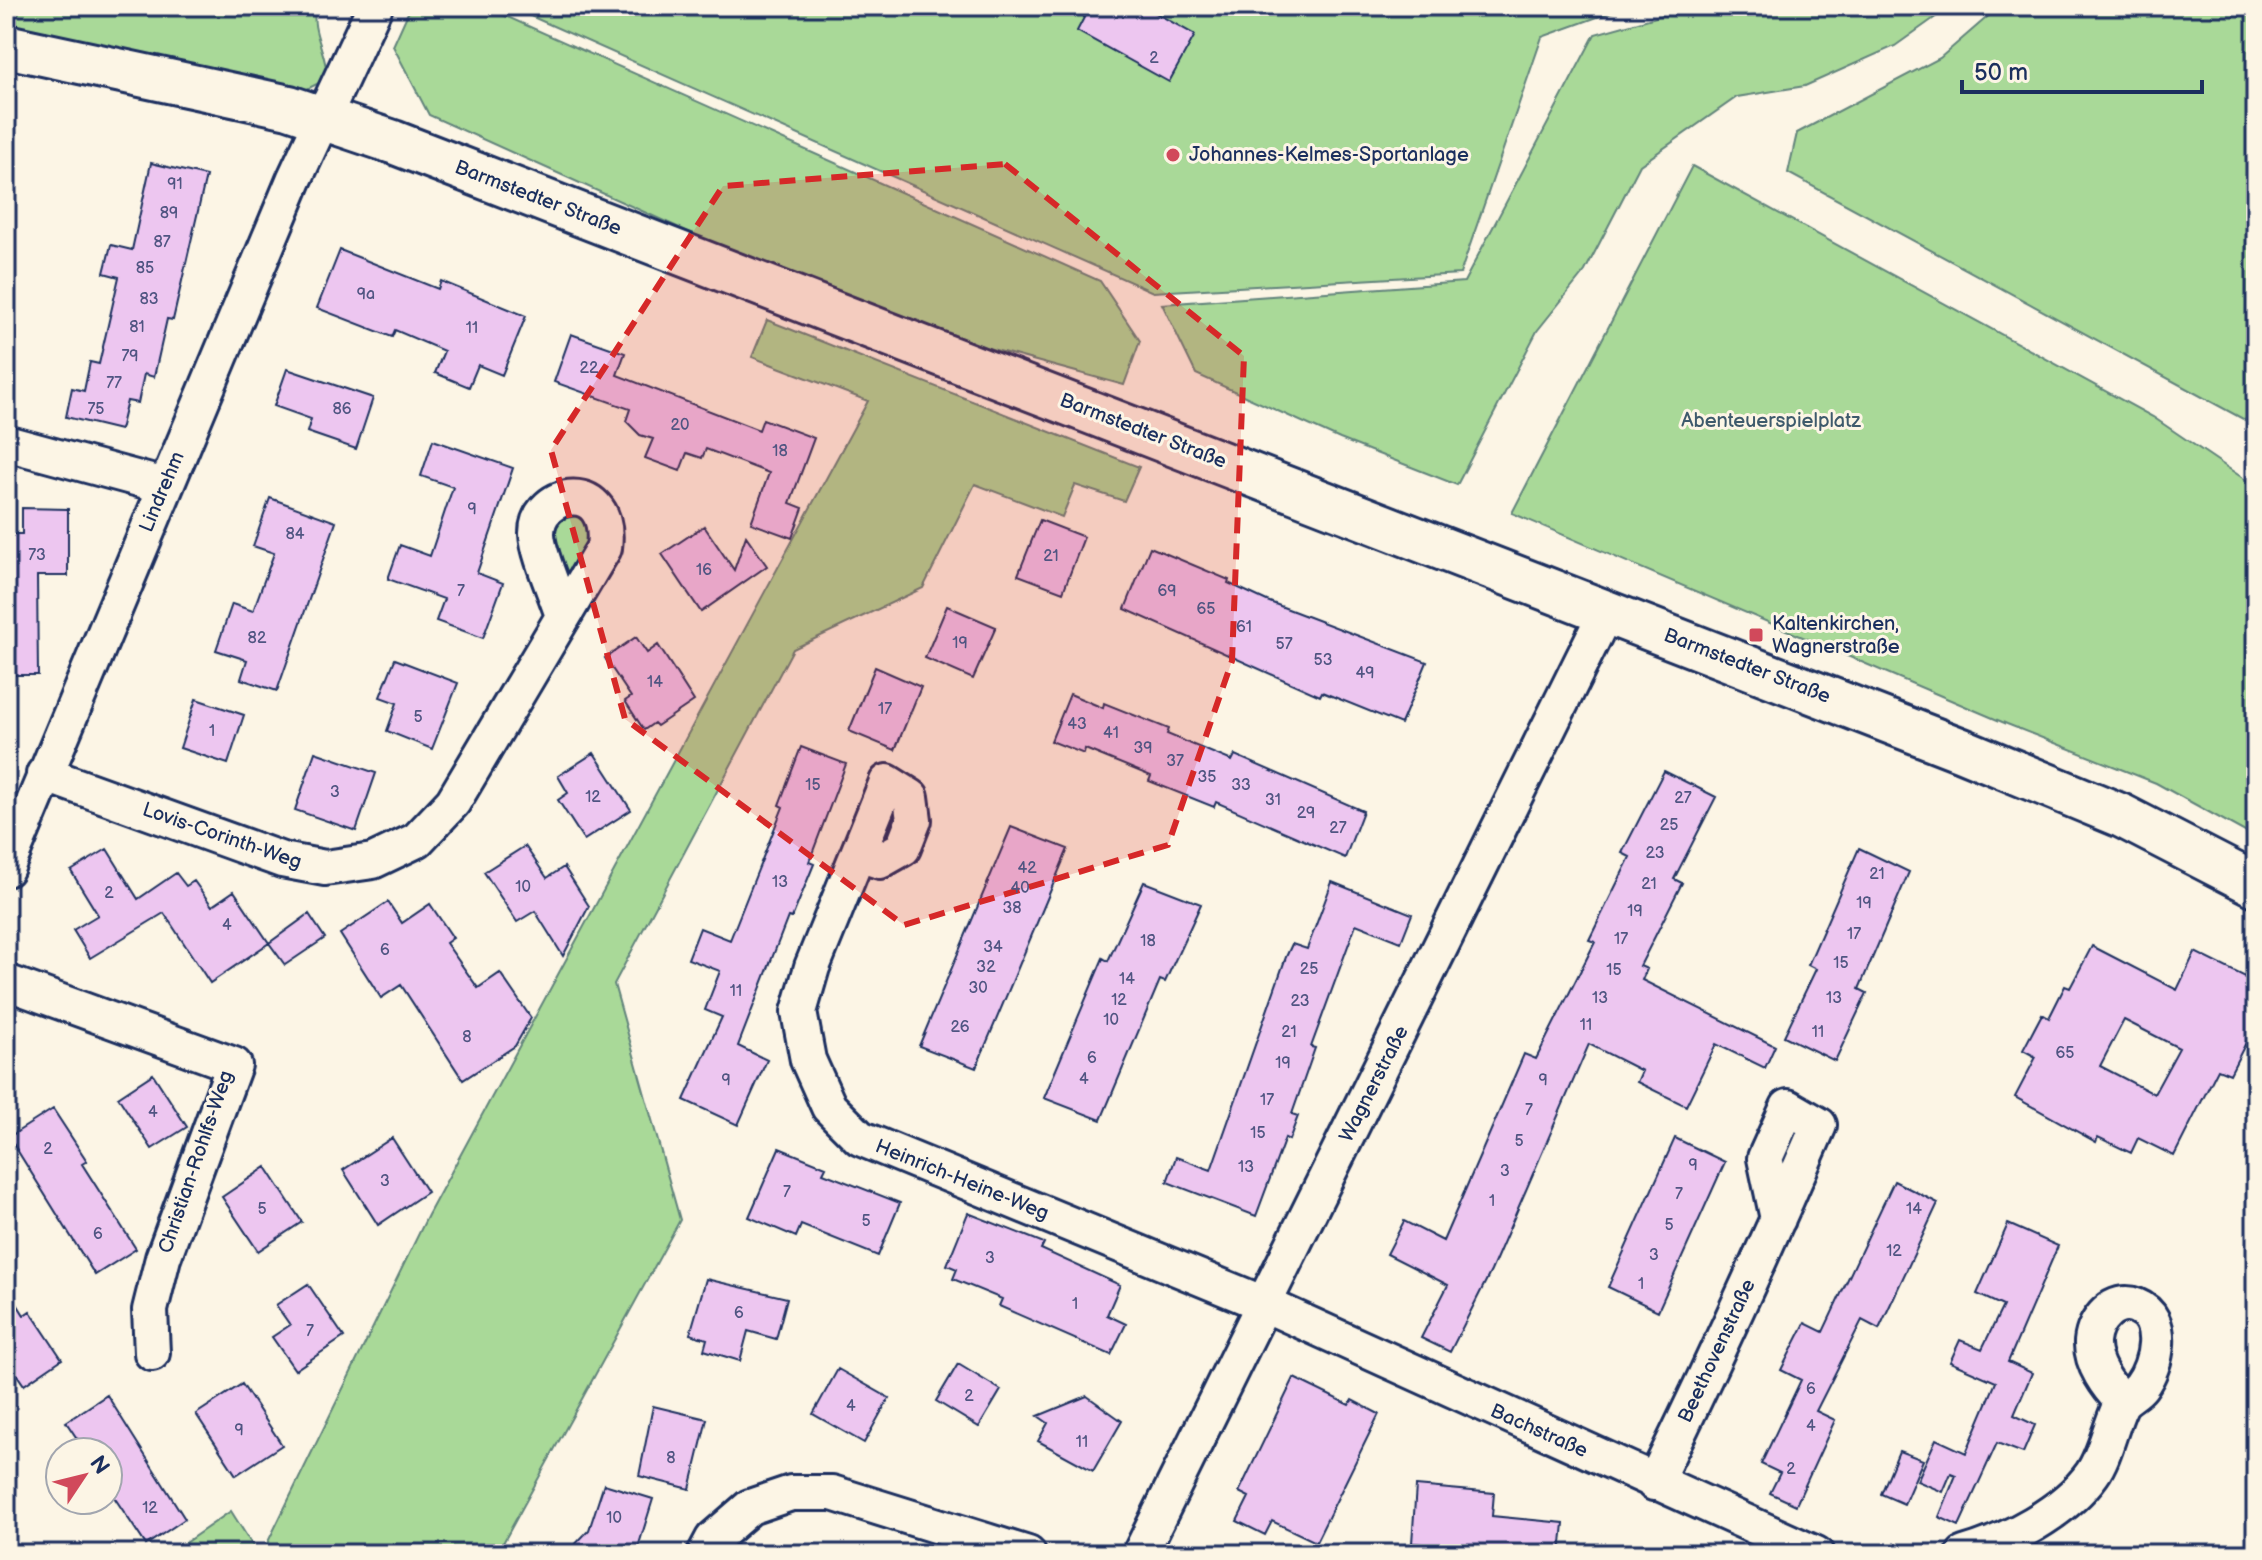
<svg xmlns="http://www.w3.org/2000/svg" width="2262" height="1560" viewBox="0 0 2262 1560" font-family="'Balsamiq Sans',sans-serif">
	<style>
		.green { fill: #a9d998; stroke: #62847b; stroke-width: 2 }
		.building { fill: #edc6f0; stroke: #1b2f5e; stroke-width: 2; fill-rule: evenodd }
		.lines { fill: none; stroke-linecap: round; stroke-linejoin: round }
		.minor-casing { stroke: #1b2f5e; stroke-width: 40 }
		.major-casing { stroke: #1b2f5e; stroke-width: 48 }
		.minor { stroke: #fcf5e5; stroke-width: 34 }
		.major { stroke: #fcf5e5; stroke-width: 42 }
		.marked { fill: #d62828; fill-opacity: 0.2; stroke: #d62828; stroke-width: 6; stroke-dasharray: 16 10; stroke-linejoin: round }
		.poi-dot { fill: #d1495b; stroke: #fcf5e5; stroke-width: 3 }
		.labels { text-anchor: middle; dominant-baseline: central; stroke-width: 6; stroke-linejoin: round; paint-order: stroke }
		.number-label { font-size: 16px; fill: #505582 }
		.poi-label { font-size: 20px; fill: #1b2f5e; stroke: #fcf5e5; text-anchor: start }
		.street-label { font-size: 20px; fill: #1b2f5e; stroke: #fcf5e5 }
		.park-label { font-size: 20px; fill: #3e5a6c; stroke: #fcf5e5 }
	</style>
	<rect width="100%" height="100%" fill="#fcf5e5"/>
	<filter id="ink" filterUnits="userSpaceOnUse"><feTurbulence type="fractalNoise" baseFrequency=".0125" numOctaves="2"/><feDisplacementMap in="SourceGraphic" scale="16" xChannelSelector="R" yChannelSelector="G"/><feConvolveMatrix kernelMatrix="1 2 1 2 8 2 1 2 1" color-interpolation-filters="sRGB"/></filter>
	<g filter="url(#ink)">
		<path class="green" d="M6,6H316C309,31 328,53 327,79L305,90L6,27Z
			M411,6H483L1100,281L1140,341L1124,385L933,333L713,243L429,115L393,46Z
			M508,6H1628L1542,37L1460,274L1153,292Z
			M1695,6H1951L1895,46L1805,86L1737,97L1640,165L1585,271L1537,331L1457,485L1340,439L1196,374L1162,304L1464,282L1595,34Z
			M2000,6H2256V426L1788,173L1797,133L1940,58Z
			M1692,166L2153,417L2256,487V838L2156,783L2007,724L1512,513Z
			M767,320L1139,467L1124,501L1075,485L1062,517L975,484L923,588L793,649L614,984L680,1220L497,1554H262L428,1215L868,401L752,357Z
			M576,516L584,519L594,535L565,589L548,534L559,520Z
			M231,1511L258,1554H169Z"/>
		<path class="building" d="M1090,6H1143L1195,35L1169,82L1077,31Z
			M151,163L206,176L173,320L167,319L154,377L144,374L138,403L127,401L120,430L66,417L72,388L84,391L90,362L99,364L119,277L104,273L111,245L132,250Z
			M340,250L438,289L441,281L526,316L502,375L478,365L469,387L435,373L444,351L395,330L392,337L317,308Z
			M571,334L625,353L617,375L759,430L763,419L814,438L790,503L803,508L792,538L751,523L769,473L706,449L702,458L687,453L680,471L645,458L653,439L640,435L626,421L630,409L554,382Z
			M287,369L373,398L356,449L307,432L311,419L274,406Z
			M433,440L513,468L477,573L503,583L483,638L436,621L444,599L388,579L400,545L430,556L453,487L421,476Z
			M270,498L336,522L277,691L241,679L247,660L216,650L232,604L253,611L274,553L253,546Z
			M22,508L68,509V576H37L38,675H6V534H22Z
			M1040,520L1084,537L1063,592L1018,575Z
			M704,526L734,570L746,536L767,566L701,612L662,554Z
			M1150,547L1229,580L1228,583L1267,601L1427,662L1401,724L1322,692L1320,696L1125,609Z
			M947,606L996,627L973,679L925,658Z
			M636,637L647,653L658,645L694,701L657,726L654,723L644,730L625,701L631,697L605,658Z
			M395,659L458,683L432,749L387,731L397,703L380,697Z
			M875,667L921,687L895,750L849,731Z
			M1070,694L1103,708L1104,703L1169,729L1167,734L1232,761L1235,755L1363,811L1345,858L1216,802L1214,807L1149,781L1151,776L1085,749L1084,754L1051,741Z
			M196,699L244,715L228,764L180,748Z
			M801,747L846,764L809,862L814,864L792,918L788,917L738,1046L767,1060L738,1125L684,1100L722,1017L705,1010L720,971L688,959L700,928L730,940L783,807L779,805Z
			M315,752L376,773L356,831L295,810Z
			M594,753L631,810L584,840L558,800L568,793L558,776Z
			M1664,771L1716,797L1674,879L1682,883L1640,966L1647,969L1642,980L1775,1046L1765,1068L1716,1044L1686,1106L1637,1082L1642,1071L1589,1044L1491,1271L1450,1352L1421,1338L1448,1285L1387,1254L1404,1221L1443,1241L1524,1054L1536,1059L1595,942L1589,940L1630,857L1622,853Z
			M1011,827L1068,849L976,1068L919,1046Z
			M525,846L547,878L564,867L589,906L563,956L535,911L517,922L484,872Z
			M1859,848L1909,872L1859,989L1867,993L1835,1061L1784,1036L1816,969L1808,965Z
			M107,849L138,899L176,873L186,886L194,881L212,906L234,891L269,943L210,983L164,913L90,958L73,930L98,915L71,871Z
			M1144,882L1201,904L1165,982L1160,980L1101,1120L1044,1098L1103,958L1108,961Z
			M1332,882L1412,914L1401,942L1356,924L1311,1047L1315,1048L1292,1114L1298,1116L1289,1140L1285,1138L1256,1216L1167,1182L1176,1157L1211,1170L1286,957L1292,944L1307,949Z
			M388,902L402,923L430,904L453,938L446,943L478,988L500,973L531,1018L515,1046L463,1080L401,985L381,998L340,934Z
			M309,914L325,938L285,965L269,943Z
			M2092,946L2177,990L2195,952L2256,982V1023L2230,1074L2218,1069L2174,1156L2138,1138L2131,1153L2098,1137L2096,1142L2015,1097L2036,1057L2023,1050L2042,1014L2049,1018L2065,986L2070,988ZM2124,1020L2179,1048L2154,1094L2100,1066Z
			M153,1074L187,1127L152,1149L118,1097Z
			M53,1109L87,1161L82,1164L136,1249L95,1275L9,1137Z
			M392,1138L427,1192L378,1225L343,1170Z
			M1675,1138L1725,1162L1658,1311L1608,1287Z
			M779,1148L826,1167L823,1173L900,1203L878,1256L801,1225L796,1237L749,1217Z
			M266,1167L302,1222L258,1251L222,1197Z
			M1894,1181L1938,1203L1879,1329L1862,1320L1816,1411L1835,1420L1796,1505L1770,1493L1780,1473L1761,1464L1801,1380L1781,1370L1805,1323L1823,1332Z
			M968,1213L1044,1243L1041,1249L1120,1285L1107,1315L1126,1324L1111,1355L999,1306L1002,1299L953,1279L957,1269L947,1265Z
			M2008,1224L2058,1246L2008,1362L2032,1373L2014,1415L2035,1425L2023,1453L1997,1443L1959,1526L1939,1517L1956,1475L1951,1473L1943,1492L1917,1481L1936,1439L1966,1453L1996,1382L1950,1362L1960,1340L1982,1349L2003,1306L1977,1294Z
			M706,1279L787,1298L776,1339L748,1331L740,1361L704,1350L707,1339L690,1334Z
			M308,1284L344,1337L295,1370L272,1337L290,1325L276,1305Z
			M6,1286L24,1315L30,1311L62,1359L24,1385L6,1359Z
			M958,1364L1001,1390L979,1427L936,1401Z
			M838,1369L889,1398L864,1443L813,1414Z
			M1294,1378L1349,1405L1352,1400L1379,1414L1316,1542L1272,1521L1265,1535L1237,1521L1249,1497L1239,1492Z
			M242,1384L282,1445L236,1475L196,1414Z
			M107,1395L185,1519L146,1545L108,1488V1452H86L66,1422Z
			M1087,1396L1122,1421L1093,1471L1038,1441L1048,1423L1038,1416Z
			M653,1406L707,1419L690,1489L639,1476Z
			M1899,1451L1923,1460L1904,1504L1881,1494Z
			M604,1484L653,1499L636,1554H566L589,1530Z
			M1416,1486L1494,1493L1492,1516L1564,1523L1561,1554H1488L1489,1550L1412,1543Z"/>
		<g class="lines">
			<defs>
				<path id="minor" d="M6,443L165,486
					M44,774L282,860L325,868L373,861L417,840L453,802L604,548C613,477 536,489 537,534C538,555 556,593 562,613
					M858,854L880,861L903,848L914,820L911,797L887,782L812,967L799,1012L808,1060L829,1107L860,1138L1264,1304L1816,1554
					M6,869L294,180L375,6
					M6,982L234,1065L163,1258L150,1310L152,1353
					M1654,1483C1712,1365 1767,1245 1819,1125L1788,1107L1765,1158L1778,1219
					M705,1554L713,1539L750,1507L791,1493H832L1028,1554
					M1140,1554L1606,612
					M1964,1554C2007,1542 2065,1512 2092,1474C2105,1456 2110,1427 2120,1406C2124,1397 2135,1394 2141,1386C2157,1365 2167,1318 2136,1306C2114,1297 2094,1320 2092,1342C2091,1364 2108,1387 2122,1401"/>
				<path id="major" d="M6,46L289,107L393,142L1962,750L2122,816L2256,885"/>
			</defs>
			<use href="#minor" class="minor-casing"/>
			<use href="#major" class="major-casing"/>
			<use href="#minor" class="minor"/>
			<use href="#major" class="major"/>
		</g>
	</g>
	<path class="marked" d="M1005,164L1244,356L1232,661L1168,845L904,925L625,719L551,450L723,186Z"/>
	<g class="poi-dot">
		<circle cx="1173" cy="155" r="8"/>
		<rect x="1748" y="627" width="16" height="16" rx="4"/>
	</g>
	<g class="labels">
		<g class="number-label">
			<text x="1154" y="58">2</text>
			<text x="175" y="184">91</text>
			<text x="169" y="213">89</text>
			<text x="162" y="242">87</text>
			<text x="145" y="268">85</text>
			<text x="366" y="294">9a</text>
			<text x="149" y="299">83</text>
			<text x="137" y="327">81</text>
			<text x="472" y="328">11</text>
			<text x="130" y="356">79</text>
			<text x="589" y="368">22</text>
			<text x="114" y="383">77</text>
			<text x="96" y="409">75</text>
			<text x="342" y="409">86</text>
			<text x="680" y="425">20</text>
			<text x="780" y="451">18</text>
			<text x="472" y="509">9</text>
			<text x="295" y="534">84</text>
			<text x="37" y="555">73</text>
			<text x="1051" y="556">21</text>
			<text x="704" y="570">16</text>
			<text x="461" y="591">7</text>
			<text x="1167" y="591">69</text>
			<text x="1206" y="609">65</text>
			<text x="1244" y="627">61</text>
			<text x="257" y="638">82</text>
			<text x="960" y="643">19</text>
			<text x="1284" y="644">57</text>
			<text x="1323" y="660">53</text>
			<text x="1365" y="673">49</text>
			<text x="655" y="682">14</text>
			<text x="885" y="709">17</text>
			<text x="418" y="717">5</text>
			<text x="1077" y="724">43</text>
			<text x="212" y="731">1</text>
			<text x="1111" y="733">41</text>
			<text x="1143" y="748">39</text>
			<text x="1175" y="761">37</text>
			<text x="1207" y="777">35</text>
			<text x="813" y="785">15</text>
			<text x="1241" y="785">33</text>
			<text x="335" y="792">3</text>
			<text x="593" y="797">12</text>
			<text x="1683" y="798">27</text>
			<text x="1273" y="800">31</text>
			<text x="1306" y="813">29</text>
			<text x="1669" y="825">25</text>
			<text x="1338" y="828">27</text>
			<text x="1655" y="853">23</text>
			<text x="1027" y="868">42</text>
			<text x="1877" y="874">21</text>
			<text x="780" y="882">13</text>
			<text x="1649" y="884">21</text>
			<text x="523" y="887">10</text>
			<text x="1020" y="888">40</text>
			<text x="109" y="893">2</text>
			<text x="1864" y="903">19</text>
			<text x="1012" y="908">38</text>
			<text x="1635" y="911">19</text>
			<text x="227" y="925">4</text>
			<text x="1854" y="934">17</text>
			<text x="1621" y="939">17</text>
			<text x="1148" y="941">18</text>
			<text x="993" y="947">34</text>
			<text x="385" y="950">6</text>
			<text x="1841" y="963">15</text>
			<text x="986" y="967">32</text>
			<text x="1309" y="969">25</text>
			<text x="1614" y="970">15</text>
			<text x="1127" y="979">14</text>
			<text x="978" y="988">30</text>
			<text x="736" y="991">11</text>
			<text x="1600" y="998">13</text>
			<text x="1834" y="998">13</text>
			<text x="1119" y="1000">12</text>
			<text x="1300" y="1001">23</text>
			<text x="1111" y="1020">10</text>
			<text x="1586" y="1025">11</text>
			<text x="960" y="1027">26</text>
			<text x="1289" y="1032">21</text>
			<text x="1818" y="1032">11</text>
			<text x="467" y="1037">8</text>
			<text x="2065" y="1053">65</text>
			<text x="1092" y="1058">6</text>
			<text x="1283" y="1063">19</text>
			<text x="1084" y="1079">4</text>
			<text x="726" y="1080">9</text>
			<text x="1543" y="1080">9</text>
			<text x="1267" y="1100">17</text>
			<text x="1529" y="1110">7</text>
			<text x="153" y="1112">4</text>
			<text x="1258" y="1133">15</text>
			<text x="1519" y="1141">5</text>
			<text x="48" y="1149">2</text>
			<text x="1693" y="1165">9</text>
			<text x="1246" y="1167">13</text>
			<text x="1505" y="1171">3</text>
			<text x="385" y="1181">3</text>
			<text x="787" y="1192">7</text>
			<text x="1679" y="1194">7</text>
			<text x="1492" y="1201">1</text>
			<text x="262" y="1209">5</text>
			<text x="1914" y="1209">14</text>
			<text x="866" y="1221">5</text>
			<text x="1669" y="1225">5</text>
			<text x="98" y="1234">6</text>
			<text x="1894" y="1251">12</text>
			<text x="1654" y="1255">3</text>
			<text x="990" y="1258">3</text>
			<text x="1641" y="1284">1</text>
			<text x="1075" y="1304">1</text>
			<text x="739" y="1313">6</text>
			<text x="310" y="1331">7</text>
			<text x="1811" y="1389">6</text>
			<text x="969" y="1396">2</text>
			<text x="851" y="1406">4</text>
			<text x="1811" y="1426">4</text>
			<text x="239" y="1430">9</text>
			<text x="1082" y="1442">11</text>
			<text x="671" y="1458">8</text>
			<text x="1791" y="1469">2</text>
			<text x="150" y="1508">12</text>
			<text x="614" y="1518">10</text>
		</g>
		<g class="poi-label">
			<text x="1189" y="155">Johannes-Kelmes-Sportanlage</text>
			<text x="1772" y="624">Kaltenkirchen,<tspan x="1772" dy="23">Wagnerstraße</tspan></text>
		</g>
		<g class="street-label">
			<text transform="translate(538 198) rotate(21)">Barmstedter Straße</text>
			<text transform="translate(1143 431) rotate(21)">Barmstedter Straße</text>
			<text transform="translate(162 492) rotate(-67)">Lindrehm</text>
			<text transform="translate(1747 666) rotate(21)">Barmstedter Straße</text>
			<text transform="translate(222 836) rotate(19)">Lovis-Corinth-Weg</text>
			<text transform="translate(1374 1084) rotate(-63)">Wagnerstraße</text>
			<text transform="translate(196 1162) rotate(-71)">Christian-Rohlfs-Weg</text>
			<text transform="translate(962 1180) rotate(22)">Heinrich-Heine-Weg</text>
			<text transform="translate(1717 1351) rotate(-65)">Beethovenstraße</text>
			<text transform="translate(1539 1431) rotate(24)">Bachstraße</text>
		</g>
		<g class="park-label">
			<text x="1771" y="421">Abenteuerspielplatz</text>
		</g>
	</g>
	<rect width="2262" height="1560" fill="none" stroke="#fcf5e5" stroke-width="32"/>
	<rect x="16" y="16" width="2230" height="1528" fill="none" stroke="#1b2f5e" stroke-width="3" filter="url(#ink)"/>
	<g transform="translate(84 1476) rotate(55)"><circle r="38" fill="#fcf5e5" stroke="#a2a6af" stroke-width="2"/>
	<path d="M0-6L14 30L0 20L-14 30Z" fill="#d1495b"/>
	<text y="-12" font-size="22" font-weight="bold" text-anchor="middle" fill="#1b2f5e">N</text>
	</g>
	<path d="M1962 80v12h240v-12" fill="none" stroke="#1b2f5e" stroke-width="4"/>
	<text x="1974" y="80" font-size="24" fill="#1b2f5e" stroke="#fcf5e5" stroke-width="6" paint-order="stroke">50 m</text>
</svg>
